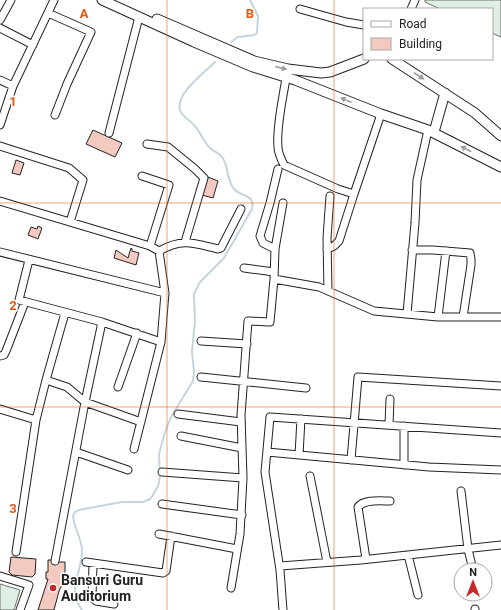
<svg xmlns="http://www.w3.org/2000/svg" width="501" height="610" viewBox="0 0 501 610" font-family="Roboto,sans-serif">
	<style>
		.green { fill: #e0efe3; stroke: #6f6f6f }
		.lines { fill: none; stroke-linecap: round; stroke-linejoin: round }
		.stream { stroke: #c7d3dd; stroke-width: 2 }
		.building { fill: #f3c9c0; stroke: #222 }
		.minor-casing { stroke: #222; stroke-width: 9 }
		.major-casing { stroke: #222; stroke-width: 11 }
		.minor { stroke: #fff; stroke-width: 7 }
		.major { stroke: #fff; stroke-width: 9 }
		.oneway { fill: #9c9c9c }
		.grid { fill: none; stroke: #e8590c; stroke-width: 1; stroke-opacity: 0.55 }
		.poi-dot { fill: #c62828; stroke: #fff; stroke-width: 1.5 }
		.labels { text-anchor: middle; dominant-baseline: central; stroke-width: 3; stroke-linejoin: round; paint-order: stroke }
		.poi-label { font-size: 14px; font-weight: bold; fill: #222; stroke: #fff; text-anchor: start }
		.grid-label { font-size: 13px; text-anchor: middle; font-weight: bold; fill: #e8590c; stroke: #fff; stroke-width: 3; stroke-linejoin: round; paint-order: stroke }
	</style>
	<rect width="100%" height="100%" fill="#fff"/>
	<path class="green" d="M425,0H501V37L492,33V9H440L425,2Z
		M0,584L20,590L14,610H0Z"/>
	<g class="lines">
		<path class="stream" d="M231,42L238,37L254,35L257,33L258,16L250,0
			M82,610C66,589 83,571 82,549C81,538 74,527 73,516L75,512L79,510L122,502H143L150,499L153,495L158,486L160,477L159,454L165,432L171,417L193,381L194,372L192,351L195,321L194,294L200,282L224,258L252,209C255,193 242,198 234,189C226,180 229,166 222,157C219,153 214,152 210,148C204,143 200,131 194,125C190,120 182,117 180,110C175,94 205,72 215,62"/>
	</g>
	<path class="building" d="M93,130L122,143L115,157L86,144Z
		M16,160L24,163L20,175L12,173Z
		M208,177L218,181L213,198L202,195Z
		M38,226L42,228L38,239L28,235L31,227L37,229Z
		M131,248L132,249V251L139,253L136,265L114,258L116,250L128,258Z
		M11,557L36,559L35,574L32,577L12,575L9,572Z
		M48,560H57L56,562H65V579L59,591L54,610H38L48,579H46V572H48Z"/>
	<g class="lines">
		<defs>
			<path id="minor" d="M300,9L346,22L364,25
				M411,9L415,0
				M48,13L91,32L67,84L55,115
				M0,20L11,0
				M0,28L33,45
				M286,78C283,98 276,127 278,147C278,153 281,159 284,165L338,189L354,194L381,114
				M0,80L13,86
				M0,125L13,86L54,0
				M109,133L139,17
				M147,144L168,147L195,169L204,178L185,242
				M0,146L69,168L83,180L70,222
				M142,176L169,185L150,246
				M0,201L150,246L159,251L165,293L161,342L134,449
				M275,249L263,243L260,236L270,203L278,169
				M327,249L334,246L339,241L354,194
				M412,250H433L470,253L471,259V265L463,317
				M159,251C184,238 192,243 218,249L221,248L241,209
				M0,252L165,293
				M29,260L19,300L102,322
				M244,268L274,272
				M274,279L275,249L283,203
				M328,291L327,238L330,196
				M65,313L46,380L67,387L85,402L141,422
				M407,314L415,223L417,180L428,130
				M438,317L446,251
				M201,341L247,344
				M0,356L4,355L6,351L25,302
				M201,377L306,388
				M118,387L137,333
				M0,409L36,420L16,552
				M178,414L241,422
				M36,420L46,380
				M389,425L390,399
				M404,426V465
				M181,436L242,448
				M76,452L128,470
				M267,452L429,467L501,470
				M299,455L301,419
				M351,460L358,377L501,386
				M162,472L243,478L241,415L248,321L270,322L274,279L319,287L374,311L438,317H501
				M310,476L327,562
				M461,491L468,549L473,570
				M162,504L242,515
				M159,534L237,549
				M408,555L418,595
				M366,559L358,507C364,499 381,501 390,501
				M55,561L85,402L102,322L161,342
				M86,562L163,573L166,571L171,536
				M93,564L92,597L96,601L114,604
				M280,566L361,560L501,545
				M0,576L29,585L20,610
				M231,588L240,534L243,478
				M475,609V610
				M283,610L280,570L265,472L270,417L501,433"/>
			<path id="major" d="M102,0L194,42L253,67L295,80L381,114L428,130L501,167
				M157,19L254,61L288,69L321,73L330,72L364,59
				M392,59L475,113L501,136
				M434,132L445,93"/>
		</defs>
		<use href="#minor" class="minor-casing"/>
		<use href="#major" class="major-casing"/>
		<use href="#minor" class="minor"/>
		<use href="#major" class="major"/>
	</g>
	<defs><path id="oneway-solid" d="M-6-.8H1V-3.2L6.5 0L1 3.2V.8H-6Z"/></defs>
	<g class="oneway">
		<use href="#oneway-solid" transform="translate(281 68) rotate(14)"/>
		<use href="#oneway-solid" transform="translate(419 76) rotate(33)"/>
		<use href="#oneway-solid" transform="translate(346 100) rotate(-158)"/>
		<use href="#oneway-solid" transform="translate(466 149) rotate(-152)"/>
	</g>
	<path class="grid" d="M167,0V610M334,0V610M0,203H501M0,407H501"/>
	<circle class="poi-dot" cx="53" cy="588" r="4"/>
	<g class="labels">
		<g class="poi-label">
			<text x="61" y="580">Bansuri Guru<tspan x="61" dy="16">Auditorium</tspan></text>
		</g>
	</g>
	<g class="grid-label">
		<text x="84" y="18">A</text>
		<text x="250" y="18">B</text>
		<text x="13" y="106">1</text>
		<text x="13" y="310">2</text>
		<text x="13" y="513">3</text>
	</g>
	<rect x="363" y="8" width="130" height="52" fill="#ffffff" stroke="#a7a7a7"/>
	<rect x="371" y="21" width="20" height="6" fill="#ffffff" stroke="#a7a7a7"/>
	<text x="399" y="28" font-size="12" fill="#222222">Road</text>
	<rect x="371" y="38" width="20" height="12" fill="#f3c9c0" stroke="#a7a7a7"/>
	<text x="399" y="48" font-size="12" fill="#222222">Building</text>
	<g transform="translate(473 582)"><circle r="19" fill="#ffffff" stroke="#a7a7a7"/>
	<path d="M0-3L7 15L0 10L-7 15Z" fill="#c62828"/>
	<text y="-6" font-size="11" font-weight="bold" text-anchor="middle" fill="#222222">N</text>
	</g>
</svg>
